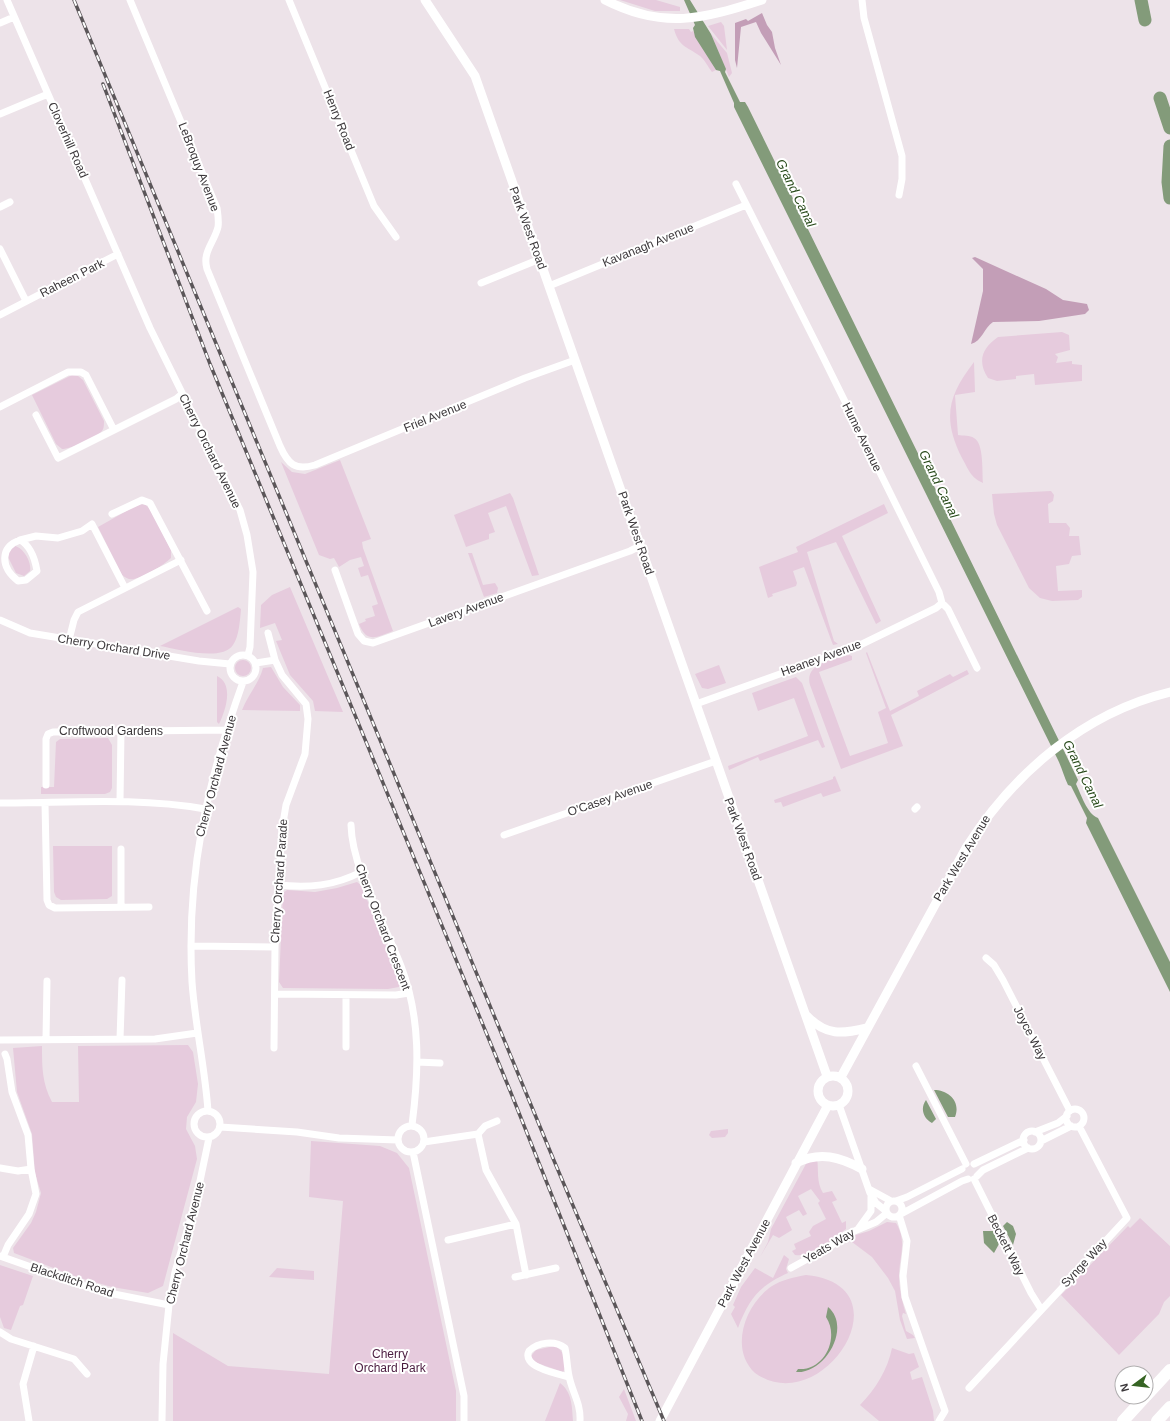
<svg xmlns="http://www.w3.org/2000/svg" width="1170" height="1421" viewBox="0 0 1170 1421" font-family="Arial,sans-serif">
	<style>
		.green { fill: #e6cbdd }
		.forest { fill: #c39eb7 }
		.water { fill: #839b7a }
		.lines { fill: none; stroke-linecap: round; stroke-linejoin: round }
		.river { stroke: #839b7a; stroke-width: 13 }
		.street { stroke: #fff; stroke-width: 7 }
		.secondary { stroke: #fff; stroke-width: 9 }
		.highway { stroke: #fff; stroke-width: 12 }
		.rail-casing { stroke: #5b5659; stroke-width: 3.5 }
		.rail { stroke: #fff; stroke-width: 2; stroke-dasharray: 6; stroke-linecap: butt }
		.labels { text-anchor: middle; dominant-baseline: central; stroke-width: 4; stroke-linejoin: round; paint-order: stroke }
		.street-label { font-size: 12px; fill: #3b373a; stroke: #fff }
		.park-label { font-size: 12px; fill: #4a1c3f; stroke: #fff }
		.water-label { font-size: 13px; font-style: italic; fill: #284a1a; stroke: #fff }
	</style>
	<rect width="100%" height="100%" fill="#ede3e9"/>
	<path class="green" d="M620,0H656L680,7V11H655Z
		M721,22L724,26L727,50L708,26Z
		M674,29H689L691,32L693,31L716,70L712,72C708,67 705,60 700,56C686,46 679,47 674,29Z
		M711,34L727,53L732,73L729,77Z
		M1062,332L1069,335L1070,350L1055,354L1058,357L1056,363L1072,361V364L1082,365V381L1035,385L1034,374L1016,376V379L997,381L988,378C977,361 982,348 998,337Z
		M974,362L975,392L955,395L958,435C963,436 970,435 974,438C984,443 982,472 983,483C970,477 969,470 962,458C942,418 948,396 974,362Z
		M72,375L78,376L83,380L104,421C104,426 104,430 100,433C93,439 71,449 62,449L56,444L32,395Z
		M340,460L371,539L362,542L363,548L393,631C377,637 367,644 359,624L366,621L365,619L375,616L372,606L378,604L368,575L361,577L358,568L364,566L361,557L350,560L339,567L334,558L330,559L319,555L281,462L292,472L305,474Z
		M1051,491L1054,495L1053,501L1048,504L1049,523H1066L1070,528L1069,536H1079L1081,555L1072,556L1069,564L1056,566L1058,591L1082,590V597L1078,600L1052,601L1040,598L1029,588L997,525L994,514L992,494Z
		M510,493L513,498L539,575L532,576L506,506L488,513L495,532L489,534V539L466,547L454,515Z
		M139,504L146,505L150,509L171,550V558C164,565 144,577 134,579C129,580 126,578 122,575L98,527Z
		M884,504L888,513L842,536L881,621L876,624L836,542L807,552L834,641L838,644L833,645L804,567L793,571L797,583L796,586L772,594L773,596L768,598L759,567L798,552L796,547Z
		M15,546C24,548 32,563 30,571L24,576L16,573L8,557L7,552Z
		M468,553H472L483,585L495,583L498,588L497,593L484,597Z
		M290,587L343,712L315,711L313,701L290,675L276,641L282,640L275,623L260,628L261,605L272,595Z
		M238,607L241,609C240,620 239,637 233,645C222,662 177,649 160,646Z
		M867,652L890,711L919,696L917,691L950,674L953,677L967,670L969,674L891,715L903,746L841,769L810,685C804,663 833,660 849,655L852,656V660L819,672L850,756L888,743L878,712L886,708L866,653Z
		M235 668a8 8 0 1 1 16 0a8 8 0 1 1-16 0Z
		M719,665L726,683L708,689L702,688L695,674Z
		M271,667L283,687L300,705V711L242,710C248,695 259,683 263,668Z
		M217,676C234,684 226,710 219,724L217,722Z
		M796,677L802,683L825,747L822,748L818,740L760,761L758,757L729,770L728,766L808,736L794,698L758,711L752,693Z
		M108,738L112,745V788L110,792L105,794H41V787H54L56,742L60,739Z
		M835,776L841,791L823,797L821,793L783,807L781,802L775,803L774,800L833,779V777Z
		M53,846H112V896L107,899L61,900L56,897L54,892Z
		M357,882L361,885L393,963L400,985L399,987L388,989L283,988L279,982L283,893L287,890L315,892L337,888Z
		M188,1045L193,1052L198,1084L196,1102L187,1117L186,1129L195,1146L197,1159L163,1286L148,1293L112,1287L80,1278L14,1253L13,1248L31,1223L36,1212L41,1193L35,1173L32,1134L17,1092L13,1048L42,1046C42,1067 42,1083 52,1102H79L78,1046Z
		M728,1129V1133L725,1137L712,1138L709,1135L711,1131Z
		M311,1141L380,1146L397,1153L409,1168L456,1391V1421H173V1333L228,1366L329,1374L343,1201L309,1197Z
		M817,1158C819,1170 816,1182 823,1193L832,1191L837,1200L832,1202L842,1223L846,1221V1229C832,1239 814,1258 795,1255L792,1251L796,1249L794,1244L811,1236L809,1232L813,1226L826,1219L818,1203L820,1201L811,1189L798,1196L807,1214L803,1216L799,1210L786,1217L792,1230L779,1238L773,1235L760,1257L768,1242L771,1229L807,1162Z
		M1140,1218L1170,1246V1296L1164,1302L1159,1314L1119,1355L1061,1295L1128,1226L1130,1228Z
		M887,1222L896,1223C907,1241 900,1255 899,1274C899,1289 902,1301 906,1314L903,1313L902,1316L906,1331L913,1335L915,1338L907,1339L900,1320L895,1291L888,1278L872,1257L852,1242L849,1237L869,1231Z
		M784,1255L789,1259L786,1269L788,1273C759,1286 749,1299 738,1328L731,1314L735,1307L733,1305L741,1287L755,1268L773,1278Z
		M0,1265L33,1276L23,1305L20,1306L11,1330L4,1328L0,1317Z
		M277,1268L314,1271V1280L269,1277Z
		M806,1275C910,1285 822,1421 755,1373C729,1349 745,1304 772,1286C781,1280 795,1277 806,1275Z
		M554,1346C563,1348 569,1364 563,1372L534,1362L531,1356L536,1350Z
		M892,1348L909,1354L914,1353L919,1367L910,1372L912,1380L922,1377L933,1411L934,1421H879L860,1405C875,1390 888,1369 892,1348Z
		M560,1383C572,1392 572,1406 573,1421H545Z
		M624,1389L636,1421H626L628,1414L619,1397Z"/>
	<path class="forest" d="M762,13L767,25L772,32L775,48L781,65L761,33L756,22L741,27L737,68L735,60V23L746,19L748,21Z
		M975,257L1046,289L1063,300L1087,304L1089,310L1085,314L1039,321L993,322C984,328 982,341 971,344L983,291V269L972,258Z"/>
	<path class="water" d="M684,0H690L711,34L726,69L725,72L740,102H745L748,107L1067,757L1078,780L1076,784C1081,794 1087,814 1098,818L1170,962V992L1086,823L1087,818L1071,786L1068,785C1064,777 1062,768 1058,760L734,107V103L720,71L716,70L695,37L693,28L695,25Z
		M934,1090C949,1090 961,1102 955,1117H948Z
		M926,1100L936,1119L932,1123C923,1118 920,1108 926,1100Z
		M1007,1222L1013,1226L1016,1234L1013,1245L1003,1226Z
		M983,1231H993L999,1244L994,1253L984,1243Z
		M828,1307C852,1327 825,1374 796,1372L798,1369C824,1371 840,1338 826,1317Z"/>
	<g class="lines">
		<path class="river" d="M1141,0L1145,20
			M1160,98L1170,128
			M1170,146L1168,182L1170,198"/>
		<path class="street" d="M7,0L150,328L240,510L247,535L253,572L250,647L248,655
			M130,0L217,208C218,215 219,221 218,227C214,243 202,252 207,269L280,446C288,464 295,471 315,465L525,378L575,360
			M289,0L374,206L396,237
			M862,0L864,18L902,156V179L899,195
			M0,23L14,17
			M0,114L48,94
			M736,184L822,355L939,592L942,603L948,609L977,668
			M0,207L10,202
			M0,249L26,301
			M481,283L540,259
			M549,286L746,205
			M0,315L118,254
			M0,407L68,372H81L86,375L114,430
			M36,415L58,458L176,399L182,394
			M112,514L142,500L150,503L207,611
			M20,540L36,536L58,538L82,531L92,524L125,588
			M20,540C31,546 35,559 37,571L26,580L18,581C0,567 0,547 20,540Z
			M335,570L358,634L364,641L373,643L630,551L640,546
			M0,620L30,633L199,661L230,664
			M268,633L275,660L282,675L306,704L308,719L305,754L286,805L282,829L275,947L274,1048
			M69,640L74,620L78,612L181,560
			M230 668a13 13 0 1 1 26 0a13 13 0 1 1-26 0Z
			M256,663L275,660
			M696,704L858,646L936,608L942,603
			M46,785V739L48,734L53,732L227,730
			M120,801L121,731
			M0,803C68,803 137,797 205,809
			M45,803L47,900L49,905L55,908L149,907
			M915,809L917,807
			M351,825C352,869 385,924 401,966C421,1018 419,1071 412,1125
			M504,835L716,761
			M278,885C309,888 334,886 361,872
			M121,907V849
			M191,946L275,947
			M986,958L994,965L1003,980L1070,1111
			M275,994L396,995L409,993
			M46,1039L47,981
			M120,1039L122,980
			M0,1040L155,1039L197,1033
			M346,1047V995
			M417,1062L440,1063
			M916,1066L966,1164
			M839,1105L870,1193L876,1203L886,1211
			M1066 1118a9 9 0 1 1 18 0a9 9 0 1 1-18 0Z
			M194 1124a13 13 0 1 1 26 0a13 13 0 1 1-26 0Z
			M208,1111C205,1067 195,1025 192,982C186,875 207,782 243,682
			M398 1139a13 13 0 1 1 26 0a13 13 0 1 1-26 0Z
			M220,1127L297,1132L339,1138L398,1140
			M1023 1140a9 9 0 1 1 18 0a9 9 0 1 1-18 0Z
			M1035,1132L1058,1123L1067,1116
			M478,1134L486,1170L516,1224L526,1275
			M478,1134L485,1126L497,1121
			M1041,1141L1071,1126
			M424,1142L478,1134
			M413,1152L464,1396V1421
			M974,1164L1024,1140
			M0,1168L18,1171L31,1169
			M977,1176L983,1170L1028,1148
			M974,1179L1031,1293L1041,1309
			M869,1189L891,1201
			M886 1209a8 8 0 1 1 16 0a8 8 0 1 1-16 0Z
			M896,1201L907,1197L962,1169
			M901,1214L962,1181L968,1179
			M899,1215L907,1241L903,1276L905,1297L945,1411L939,1421
			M858,1229L871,1211V1197
			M448,1240L516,1224
			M0,1256L99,1291L169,1305
			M3,1257L8,1245L29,1214L36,1194L31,1169L28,1135L12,1092L7,1059L5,1054
			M791,1268L831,1246L845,1235L876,1222L887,1213
			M515,1277L556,1268
			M0,1332L11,1339L74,1359L87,1374
			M569,1377C558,1374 521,1367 529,1351C538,1342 555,1340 565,1348C567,1357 567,1366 569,1376C572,1392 581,1403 580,1421
			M969,1388L1127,1218L1079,1126
			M29,1421L23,1384L34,1346
			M162,1421L163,1364L169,1305L175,1272L196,1200L209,1138"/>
		<path class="secondary" d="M425,0L475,76L827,1076
			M605,0C664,30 703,19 762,0
			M807,1016C826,1036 842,1034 867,1028
			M818 1091a15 15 0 1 1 30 0a15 15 0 1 1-30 0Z
			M841,1077L966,848C1013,774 1083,713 1170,692
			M796,1163C820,1151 840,1157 862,1169
			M660,1421L828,1105"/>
		<path class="highway" d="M1146,1396L1170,1370
			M1123,1421L1145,1397
			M1157,1421L1170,1407"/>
		<defs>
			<path id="rail" d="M74,0L555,1163L664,1421
				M103,84L210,364L509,1088L642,1421"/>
		</defs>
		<use href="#rail" class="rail-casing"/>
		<use href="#rail" class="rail"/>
	</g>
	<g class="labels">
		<g class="street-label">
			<text transform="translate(339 120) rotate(68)">Henry Road</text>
			<text transform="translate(68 140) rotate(66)">Cloverhill Road</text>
			<text transform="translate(199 167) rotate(69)">LeBroquy Avenue</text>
			<text transform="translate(528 228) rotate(70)">Park West Road</text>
			<text transform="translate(648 245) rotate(-22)">Kavanagh Avenue</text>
			<text transform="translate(72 278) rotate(-27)">Raheen Park</text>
			<text transform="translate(435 416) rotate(-22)">Friel Avenue</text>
			<text transform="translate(862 437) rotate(64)">Hume Avenue</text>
			<text transform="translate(210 451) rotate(64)">Cherry Orchard Avenue</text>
			<text transform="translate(636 533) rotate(71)">Park West Road</text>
			<text transform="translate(466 610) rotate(-20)">Lavery Avenue</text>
			<text transform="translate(114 647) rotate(9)">Cherry Orchard Drive</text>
			<text transform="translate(821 658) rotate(-20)">Heaney Avenue</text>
			<text x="111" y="731">Croftwood Gardens</text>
			<text transform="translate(216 776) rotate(-75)">Cherry Orchard Avenue</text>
			<text transform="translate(610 798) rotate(-19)">O'Casey Avenue</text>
			<text transform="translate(743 839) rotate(70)">Park West Road</text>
			<text transform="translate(962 858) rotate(-59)">Park West Avenue</text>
			<text transform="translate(279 881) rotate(-86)">Cherry Orchard Parade</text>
			<text transform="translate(383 927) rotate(69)">Cherry Orchard Crescent</text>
			<text transform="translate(1030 1033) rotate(63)">Joyce Way</text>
			<text transform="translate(185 1243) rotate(-76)">Cherry Orchard Avenue</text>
			<text transform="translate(1006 1245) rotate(63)">Beckett Way</text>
			<text transform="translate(829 1246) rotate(-30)">Yeats Way</text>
			<text transform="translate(744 1263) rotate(-62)">Park West Avenue</text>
			<text transform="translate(1084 1263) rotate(-47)">Synge Way</text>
			<text transform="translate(72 1280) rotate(18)">Blackditch Road</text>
		</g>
		<g class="park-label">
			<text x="390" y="1354">Cherry<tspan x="390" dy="14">Orchard Park</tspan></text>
		</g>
		<g class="water-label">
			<text transform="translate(796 193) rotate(64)">Grand Canal</text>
			<text transform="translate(939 484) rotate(64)">Grand Canal</text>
			<text transform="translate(1083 774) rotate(64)">Grand Canal</text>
		</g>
	</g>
	<g transform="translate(1134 1385) rotate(255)"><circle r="19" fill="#ffffff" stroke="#b1afb0"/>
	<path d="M0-3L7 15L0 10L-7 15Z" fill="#366423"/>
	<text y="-6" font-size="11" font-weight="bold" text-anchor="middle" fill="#3b373a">N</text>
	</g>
</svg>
